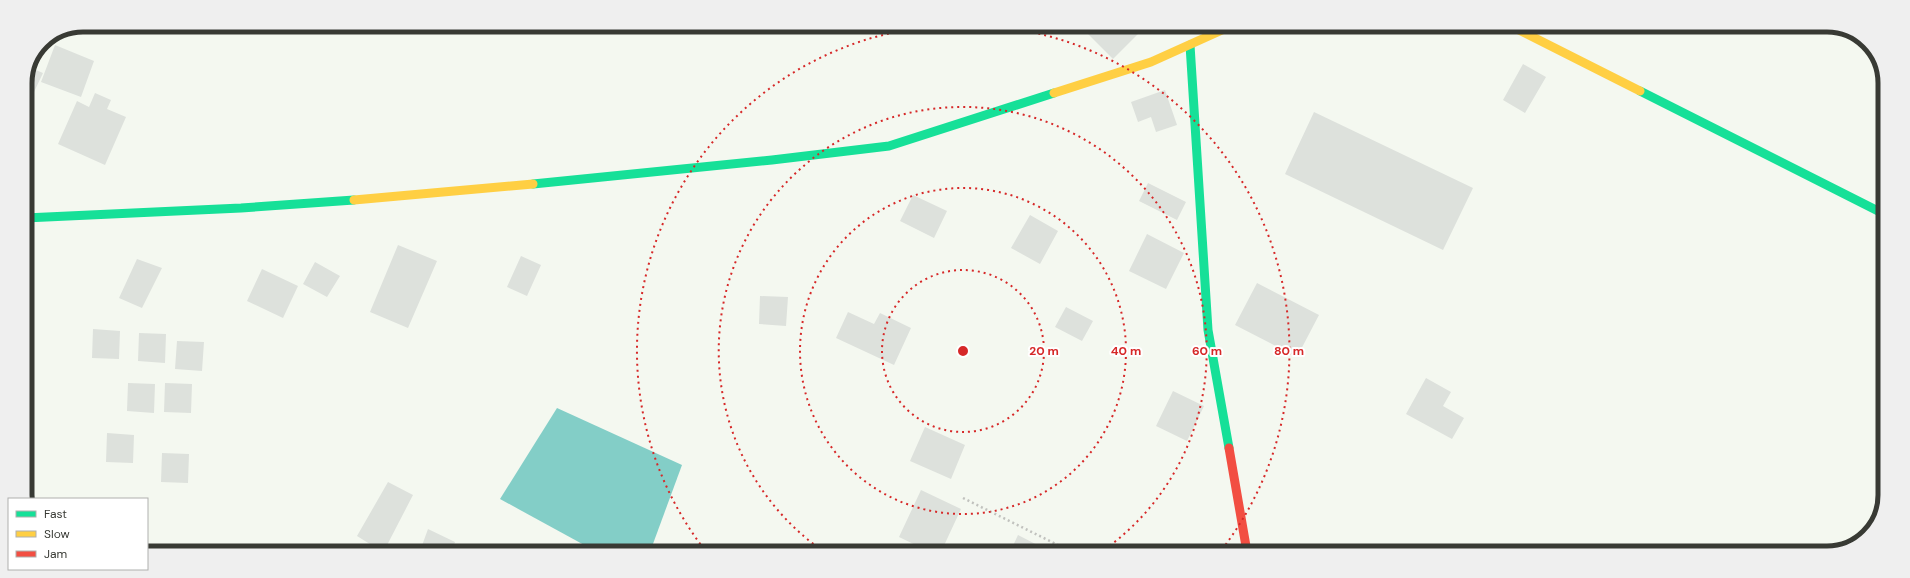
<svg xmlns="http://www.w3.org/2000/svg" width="1910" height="578" viewBox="0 0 1910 578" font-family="'DM Sans',sans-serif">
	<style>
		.water { fill: #83cec7 }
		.building { fill: #dde1dc }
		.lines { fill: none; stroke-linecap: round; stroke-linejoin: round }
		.path { stroke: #c1c2be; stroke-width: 2.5; stroke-dasharray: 2 3; stroke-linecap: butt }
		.fast { stroke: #16e098; stroke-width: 9 }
		.slow { stroke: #ffcf43; stroke-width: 9 }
		.jam { stroke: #f24e42; stroke-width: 9 }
		.ring { fill: none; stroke: #d62828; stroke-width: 2; stroke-dasharray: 2 4 }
		.rim { fill: none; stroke: #383a34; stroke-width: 5 }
		.centre { fill: #d62828; stroke: #fff; stroke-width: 2 }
		.ring-label { font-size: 12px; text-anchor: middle; font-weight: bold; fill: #d62828; stroke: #fff; stroke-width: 4; stroke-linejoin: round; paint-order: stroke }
	</style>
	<rect width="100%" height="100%" fill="#f4f8f0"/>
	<path class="water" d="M557,408L682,465L650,552H597L500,499Z"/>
	<path class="building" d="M1080,26H1131L1138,34L1113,59Z
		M55,45L94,61L81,97L41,82Z
		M1523,64L1546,77L1525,113L1503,100Z
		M31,68L43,73L25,111V83Z
		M1165,90L1177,125L1156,132L1151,117L1138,122L1131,102Z
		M95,93L111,100L107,109L126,117L105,165L58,144L77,101L89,107Z
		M1314,112L1473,188L1443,250L1285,174Z
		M1148,183L1186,202L1177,220L1139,201Z
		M913,195L947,211L934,238L900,221Z
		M1030,215L1058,231L1040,264L1011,248Z
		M1147,234L1184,253L1166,289L1129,271Z
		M398,245L437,261L408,328L370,312Z
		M521,256L541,265L527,296L507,287Z
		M137,259L162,268L142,308L119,298Z
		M315,262L340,276L327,297L303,284Z
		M262,269L298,286L283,318L247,301Z
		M1257,283L1319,315L1297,357L1235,325Z
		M760,296L788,297L786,326L759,324Z
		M1066,307L1093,321L1082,341L1055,327Z
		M848,312L874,324L880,313L911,328L894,365L836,338Z
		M93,329L120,331L119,359L92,358Z
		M139,333L166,334L165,363L138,361Z
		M177,341L204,342L202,371L175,369Z
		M1426,378L1451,392L1443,406L1464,418L1452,439L1406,414Z
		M128,383L155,384L154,413L127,411Z
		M165,383L192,384L191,413L164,412Z
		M1173,391L1204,406L1187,441L1156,426Z
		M925,427L965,445L951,479L910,461Z
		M107,433L134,435L133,463L106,462Z
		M162,453L189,454L188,483L161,482Z
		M388,482L413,495L384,551H381L357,536Z
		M921,490L961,509L941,552H930L899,537Z
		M428,529L455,542L452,551H420Z
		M1018,535L1049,551L1048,552H1010Z"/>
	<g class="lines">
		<path class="path" d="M963,498L1072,552"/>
		<path class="fast" d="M1190,45L1208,330L1229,448
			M1640,91L1884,214
			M533,184L772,160L889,146L1054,93
			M25,218L241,208L354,200"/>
		<path class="slow" d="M1513,27L1640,91
			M1054,93L1151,62L1231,26
			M354,200L533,184"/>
		<path class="jam" d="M1229,448L1247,552"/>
	</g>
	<g class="ring">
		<circle cx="963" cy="351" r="81"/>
		<circle cx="963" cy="351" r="163"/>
		<path d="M823 551A244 244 0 1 1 1101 552"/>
		<path d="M704 549A326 326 0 0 1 937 26M991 26A326 326 0 0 1 1220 552"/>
	</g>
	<path d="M0 0H1910V578H0ZM83 32H1827A51 51 0 0 1 1878 83V495A51 51 0 0 1 1827 546H83A51 51 0 0 1 32 495V83A51 51 0 0 1 83 32Z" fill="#efefef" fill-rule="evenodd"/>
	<path class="rim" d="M83 32H1827A51 51 0 0 1 1878 83V495A51 51 0 0 1 1827 546H83A51 51 0 0 1 32 495V83A51 51 0 0 1 83 32Z"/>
	<circle cx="963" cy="351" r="6" class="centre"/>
	<g class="ring-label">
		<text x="1044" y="355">20 m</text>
		<text x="1126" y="355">40 m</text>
		<text x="1207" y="355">60 m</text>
		<text x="1289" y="355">80 m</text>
	</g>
	<rect x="8" y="498" width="140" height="72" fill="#ffffff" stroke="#afb0ae"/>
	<rect x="16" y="511" width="20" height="6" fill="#16e098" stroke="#afb0ae"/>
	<text x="44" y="518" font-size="12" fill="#383a34">Fast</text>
	<rect x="16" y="531" width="20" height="6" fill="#ffcf43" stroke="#afb0ae"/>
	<text x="44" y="538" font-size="12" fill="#383a34">Slow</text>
	<rect x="16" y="551" width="20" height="6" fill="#f24e42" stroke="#afb0ae"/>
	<text x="44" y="558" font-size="12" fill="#383a34">Jam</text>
</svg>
